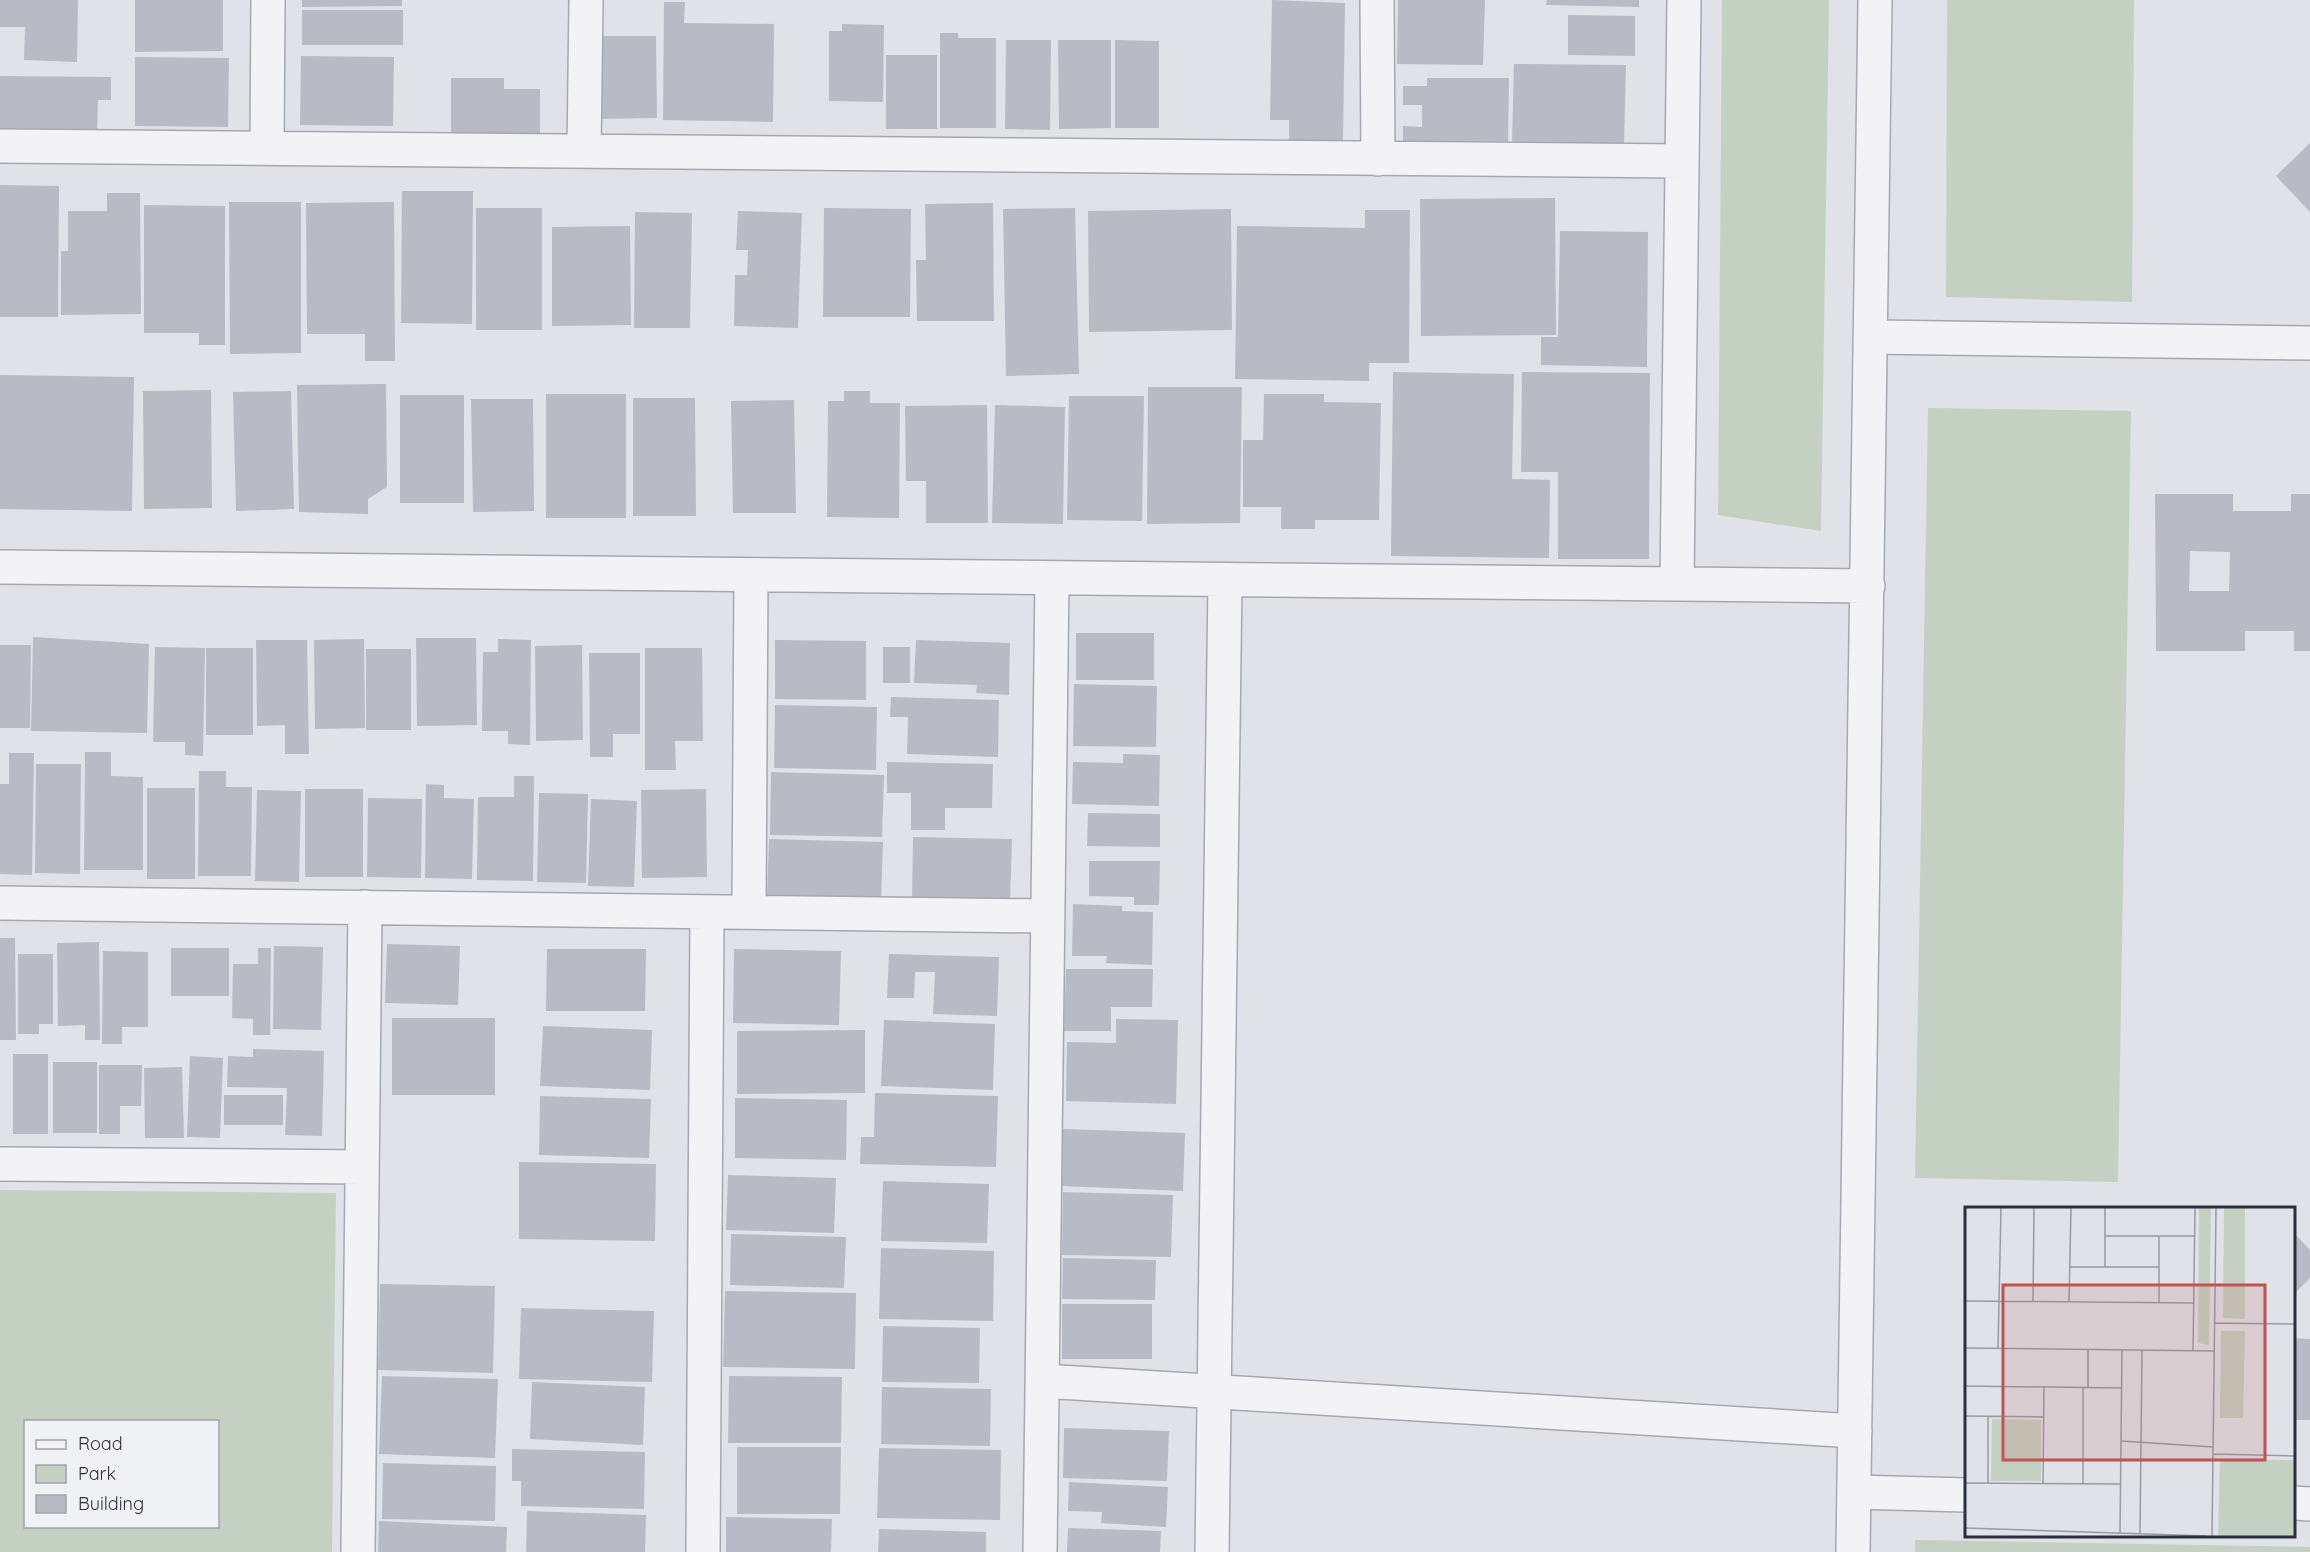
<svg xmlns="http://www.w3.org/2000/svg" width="2310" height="1552" viewBox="0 0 2310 1552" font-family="Quicksand,sans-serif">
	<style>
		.green { fill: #c4d0c2; fill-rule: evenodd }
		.building { fill: #b8bbc4; fill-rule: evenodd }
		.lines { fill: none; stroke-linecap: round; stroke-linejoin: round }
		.minor-casing { stroke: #a6a8b1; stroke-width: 36 }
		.minor { stroke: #f3f3f6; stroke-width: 33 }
		.inset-road { fill: none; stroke: #989aa4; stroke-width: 1.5 }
		.view { fill: #bf5453; fill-opacity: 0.15; stroke: #bf5453; stroke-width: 3 }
		.inset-edge { fill: none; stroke: #2b2e3d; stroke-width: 3 }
	</style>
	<rect width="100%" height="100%" fill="#e0e2e8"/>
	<path class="green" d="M1722,0H1829L1821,531L1718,515Z
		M1947,0H2134L2132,302L1946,297Z
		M1928,408L2131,411L2118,1182L1915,1178Z
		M0,1190L336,1193L332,1552H0ZM26,1422H218V1526H26Z
		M1915,1540L2310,1547V1552H1915Z"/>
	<path class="building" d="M0,0H78L77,62L24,60L25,27H0Z
		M135,0H223V51L135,52Z
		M302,0H402V6L302,7Z
		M1272,0L1345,3L1343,143L1289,142V120H1270Z
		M1398,0H1485L1483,65L1397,64Z
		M1547,0H1639V7L1546,5Z
		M664,2H685L684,23L774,24L773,122L663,120Z
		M302,10H403V45H302Z
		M1568,15L1635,16V56L1568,55Z
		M842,24L884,25L883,102L829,101V31H842Z
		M940,33H958V38H996V128H940Z
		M596,36H656L657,118L597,119Z
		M1006,40H1051L1050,130L1005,129Z
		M1058,40H1111V128L1059,129Z
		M1115,40L1159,41V128H1115Z
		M886,55H937V129H886Z
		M301,56L394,57L393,126L300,125Z
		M135,57L229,58L228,127L135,126Z
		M1514,64L1626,65L1624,144L1512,142Z
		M0,76L111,77V100H98L97,137H0Z
		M451,78H504V89H540V140H451Z
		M1427,78H1509L1508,144H1403V126L1422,127V105H1403V86H1427Z
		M2310,143V212L2276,176Z
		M0,185L59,186L58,317H0Z
		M402,191H473L472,324L401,323Z
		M107,193H140L141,314L61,315V251H68V211H107Z
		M1555,198L1556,335L1421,336L1420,199Z
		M229,202H301V353L230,354Z
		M394,202L395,361H365V334H307L306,203Z
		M993,203L994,321H917L916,260H926L925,204Z
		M144,205L225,206V345H199V333H144Z
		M476,208H542V330H476Z
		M824,208L911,209L910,317H823Z
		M1075,208L1079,374L1006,376L1003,209Z
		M1231,209L1232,330L1089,332L1088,211Z
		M1365,210H1410L1409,363H1369V381L1235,379L1237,226L1365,228Z
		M738,211L802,213L798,328L734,326L735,275H747L748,250H736Z
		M635,212L692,213L690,328H634Z
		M630,226L631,325L552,326V227Z
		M1560,231L1648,232L1647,367L1541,365V337H1558Z
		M1393,372L1514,374L1512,479L1550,480L1549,558L1391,556Z
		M1522,372L1650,373L1649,559H1558V472H1521Z
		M0,375L134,377L132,511L0,509Z
		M386,384L387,487L368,499V514L299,512L297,385Z
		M1148,387H1242L1240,523L1147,524Z
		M211,390L212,508L144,509L143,391Z
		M291,391L294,509L236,511L233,392Z
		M844,391H870V403H900L899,518L827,517L828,401H844Z
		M546,394H626V518H546Z
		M1264,394H1324V402L1381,403L1379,520H1315V529H1281V507H1243V440H1263Z
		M400,395H464V503H400Z
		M1069,396H1144L1142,521L1067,520Z
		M633,398H695L696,516H633Z
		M471,399H533L534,511L473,512Z
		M794,400L796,513H733L731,401Z
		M987,405L988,523H926V481H906L905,406Z
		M995,405L1065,407L1063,524L992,523Z
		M2155,494H2233V511H2291V494H2310V651H2294V631H2245V651H2156ZM2190,551L2230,552L2229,591H2189Z
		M1076,633H1154V680H1076Z
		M33,637L149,644L147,733L31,731Z
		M416,638H476L477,725L417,726Z
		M364,639L365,728L315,729L314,640Z
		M498,639L531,640L530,745L508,744V731H482L483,652H498Z
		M256,640H307L309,754H285V725L257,726Z
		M775,640L866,641V700L775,699Z
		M916,640L1010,643L1009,695L976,693L977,685L914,683Z
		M0,645H31L30,728H0Z
		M582,645L583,740L536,741L535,646Z
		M155,647L205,648L203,756L185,755V742H153Z
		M883,647H910V683H883Z
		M206,648H253V735H206Z
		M645,648H702L703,741H675L676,770H645Z
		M366,649H411V730H366Z
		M589,653H640V734H613V757H590Z
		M1074,684L1157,686L1156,747L1073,746Z
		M891,697L999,700L998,757L907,754L908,717H890Z
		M775,705L877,707L876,770L774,768Z
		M85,752H111V776L143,777V870H84Z
		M9,753H34L32,875L0,874V784H9Z
		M1123,754L1160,755L1159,806L1072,804L1073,762L1123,763Z
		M887,762L993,764L992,808H945V830H911V793H887Z
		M36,764H81L80,874L35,873Z
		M199,771H226V787H252L251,876H198Z
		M771,772L884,775L882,837L770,835Z
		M514,776H534L533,881L477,880L478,797H514Z
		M426,784L444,785V798L474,799L472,879L425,878Z
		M147,788H195V879H147Z
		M305,789H363V877H305Z
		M706,789L707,877L642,878L641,790Z
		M257,790L301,791L299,882L255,881Z
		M539,793L588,794L586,883L537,882Z
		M368,798L422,799L421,878L367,877Z
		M591,799L637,801L634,887L588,886Z
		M1088,813L1160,814V847L1087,846Z
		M913,837L1012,839L1010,901L912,899Z
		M769,839L883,842L881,901L767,898Z
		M1089,861H1160L1159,905H1134V897L1089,896Z
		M1073,904L1122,906V911L1153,912L1152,965L1106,963L1107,956H1072Z
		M0,938H15L16,1040H0Z
		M99,942L100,1040H85V1025L58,1026L57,943Z
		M387,944L460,946L458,1005L385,1003Z
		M274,946L323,947L321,1030L273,1029Z
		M171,948H229V996H171Z
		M258,948H271L270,1035H253V1019L232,1018L233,964H258Z
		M547,949H646L645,1011H546Z
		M734,949L841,951L839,1025L733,1023Z
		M103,951L148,952V1027H122V1044H102Z
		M18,954H53V1024H39V1034H18Z
		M889,954L999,957L997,1016L933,1014L935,972H915L914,998H887Z
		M1066,969H1153L1152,1007H1111V1031H1064Z
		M392,1018H495V1095H392Z
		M1116,1019L1178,1020L1176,1104L1066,1101L1067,1042L1116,1043Z
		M884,1020L995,1024L993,1090L881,1086Z
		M543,1026L652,1030L650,1090L540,1086Z
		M865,1030V1093L737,1094V1031Z
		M253,1049L324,1051L322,1136L285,1135L287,1088L227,1087L228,1056L253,1057Z
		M13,1054H48V1134H13Z
		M190,1056L223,1058L220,1138L187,1137Z
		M53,1062H97V1133H53Z
		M99,1065H142L141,1106H120V1134H99Z
		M182,1067L184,1138H145L144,1068Z
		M875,1093L998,1096L996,1167L860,1164L861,1137H874Z
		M224,1095H283V1125H224Z
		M540,1096L651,1099L649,1158L539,1155Z
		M735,1098L847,1100L846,1160L735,1158Z
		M1063,1129L1185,1133L1183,1191L1061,1186Z
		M519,1162L656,1164L655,1241L519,1239Z
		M728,1175L836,1178L834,1233L726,1230Z
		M883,1181L989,1184L987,1243L881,1241Z
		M1063,1192L1173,1195L1171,1257L1062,1255Z
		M2294,1233L2310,1250V1278L2294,1294Z
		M731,1234L846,1237L844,1288L730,1285Z
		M881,1248L994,1251L993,1321L879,1319Z
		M1063,1258L1156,1260L1155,1300L1062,1299Z
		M380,1284L495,1286L493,1373L378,1370Z
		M725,1291L856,1293L855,1369L723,1367Z
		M1062,1304H1152V1359H1062Z
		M521,1308L654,1311L652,1382L519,1379Z
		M883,1326L980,1328L979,1383L882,1382Z
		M2294,1338L2310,1339V1420H2294Z
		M382,1376L498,1379L495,1458L379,1454Z
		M729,1376L842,1377L841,1443H728Z
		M532,1382L645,1387L643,1445L530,1439Z
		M882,1387L991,1389L990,1446L881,1444Z
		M1064,1428L1169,1431L1167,1481L1063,1478Z
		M737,1447H841L840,1514H737Z
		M879,1448L1001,1450L1000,1520L877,1518Z
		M512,1449L645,1452L644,1509L521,1506V1481H512Z
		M383,1463L496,1466L495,1521L382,1519Z
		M1069,1482L1168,1487L1166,1527L1101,1523L1102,1512L1068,1511Z
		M527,1511L646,1515L645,1552H526Z
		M726,1517L832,1519L831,1552H726Z
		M379,1521L507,1527L506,1552H378Z
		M1068,1528L1161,1531L1160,1552H1067Z
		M879,1529L986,1532V1552H878Z"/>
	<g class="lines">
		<defs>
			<path id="minor" d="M1377,0L1378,159
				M0,146L1682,161
				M267,148L268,0
				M584,151L586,0
				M1872,337L2310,343
				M0,567L1868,586
				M1677,584L1684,0
				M0,903L1048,916
				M749,912L751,575
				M0,1164L362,1167
				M1043,1381L1855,1431
				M1854,1492L1966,1495
				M2294,1503L2310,1504
				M358,1552L365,907
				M703,1552L707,912
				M1040,1552L1052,578
				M1212,1552L1225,580
				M1853,1552L1875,0"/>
		</defs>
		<use href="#minor" class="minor-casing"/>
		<use href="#minor" class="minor"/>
	</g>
	<g transform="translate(1965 1207)">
		<rect width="330" height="330" fill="#e0e2e8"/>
		<path d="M234,1H246L244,138L233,136ZM259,1H280V112L258,111ZM256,124H280L278,211H255ZM27,212L76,213V274H26ZM255,252L330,253V329H253Z" fill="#c4d0c2"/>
		<path class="inset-road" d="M140,1V60M140,29H229M194,29V96M105,60H194M0,94L229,96M68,94L69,1M104,95L106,1M250,116L330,117M0,141L250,144M33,142L36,1M228,144L230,1M0,179L157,181M123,181V143M0,209L79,210M23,209V276M156,234L248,240M248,247L330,249M0,276L155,277M78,277L79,180M118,277V181M0,321L242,329M155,326L157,143M175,327L177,143M247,329L251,1"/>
		<path class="view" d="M38,78H300V253H38Z"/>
		<rect width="330" height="330" class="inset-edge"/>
	</g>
	<rect x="24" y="1420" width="195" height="108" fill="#f0f1f5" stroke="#a1a3ab" stroke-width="1.5"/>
	<rect x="36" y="1440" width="30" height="9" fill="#f3f3f6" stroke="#a1a3ab" stroke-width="1.5"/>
	<text x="78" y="1450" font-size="18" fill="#2b2e3d">Road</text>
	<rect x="36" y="1465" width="30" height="18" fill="#c4d0c2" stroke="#a1a3ab" stroke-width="1.5"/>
	<text x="78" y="1480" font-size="18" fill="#2b2e3d">Park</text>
	<rect x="36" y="1495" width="30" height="18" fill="#b8bbc4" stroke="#a1a3ab" stroke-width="1.5"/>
	<text x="78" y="1510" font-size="18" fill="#2b2e3d">Building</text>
</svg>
